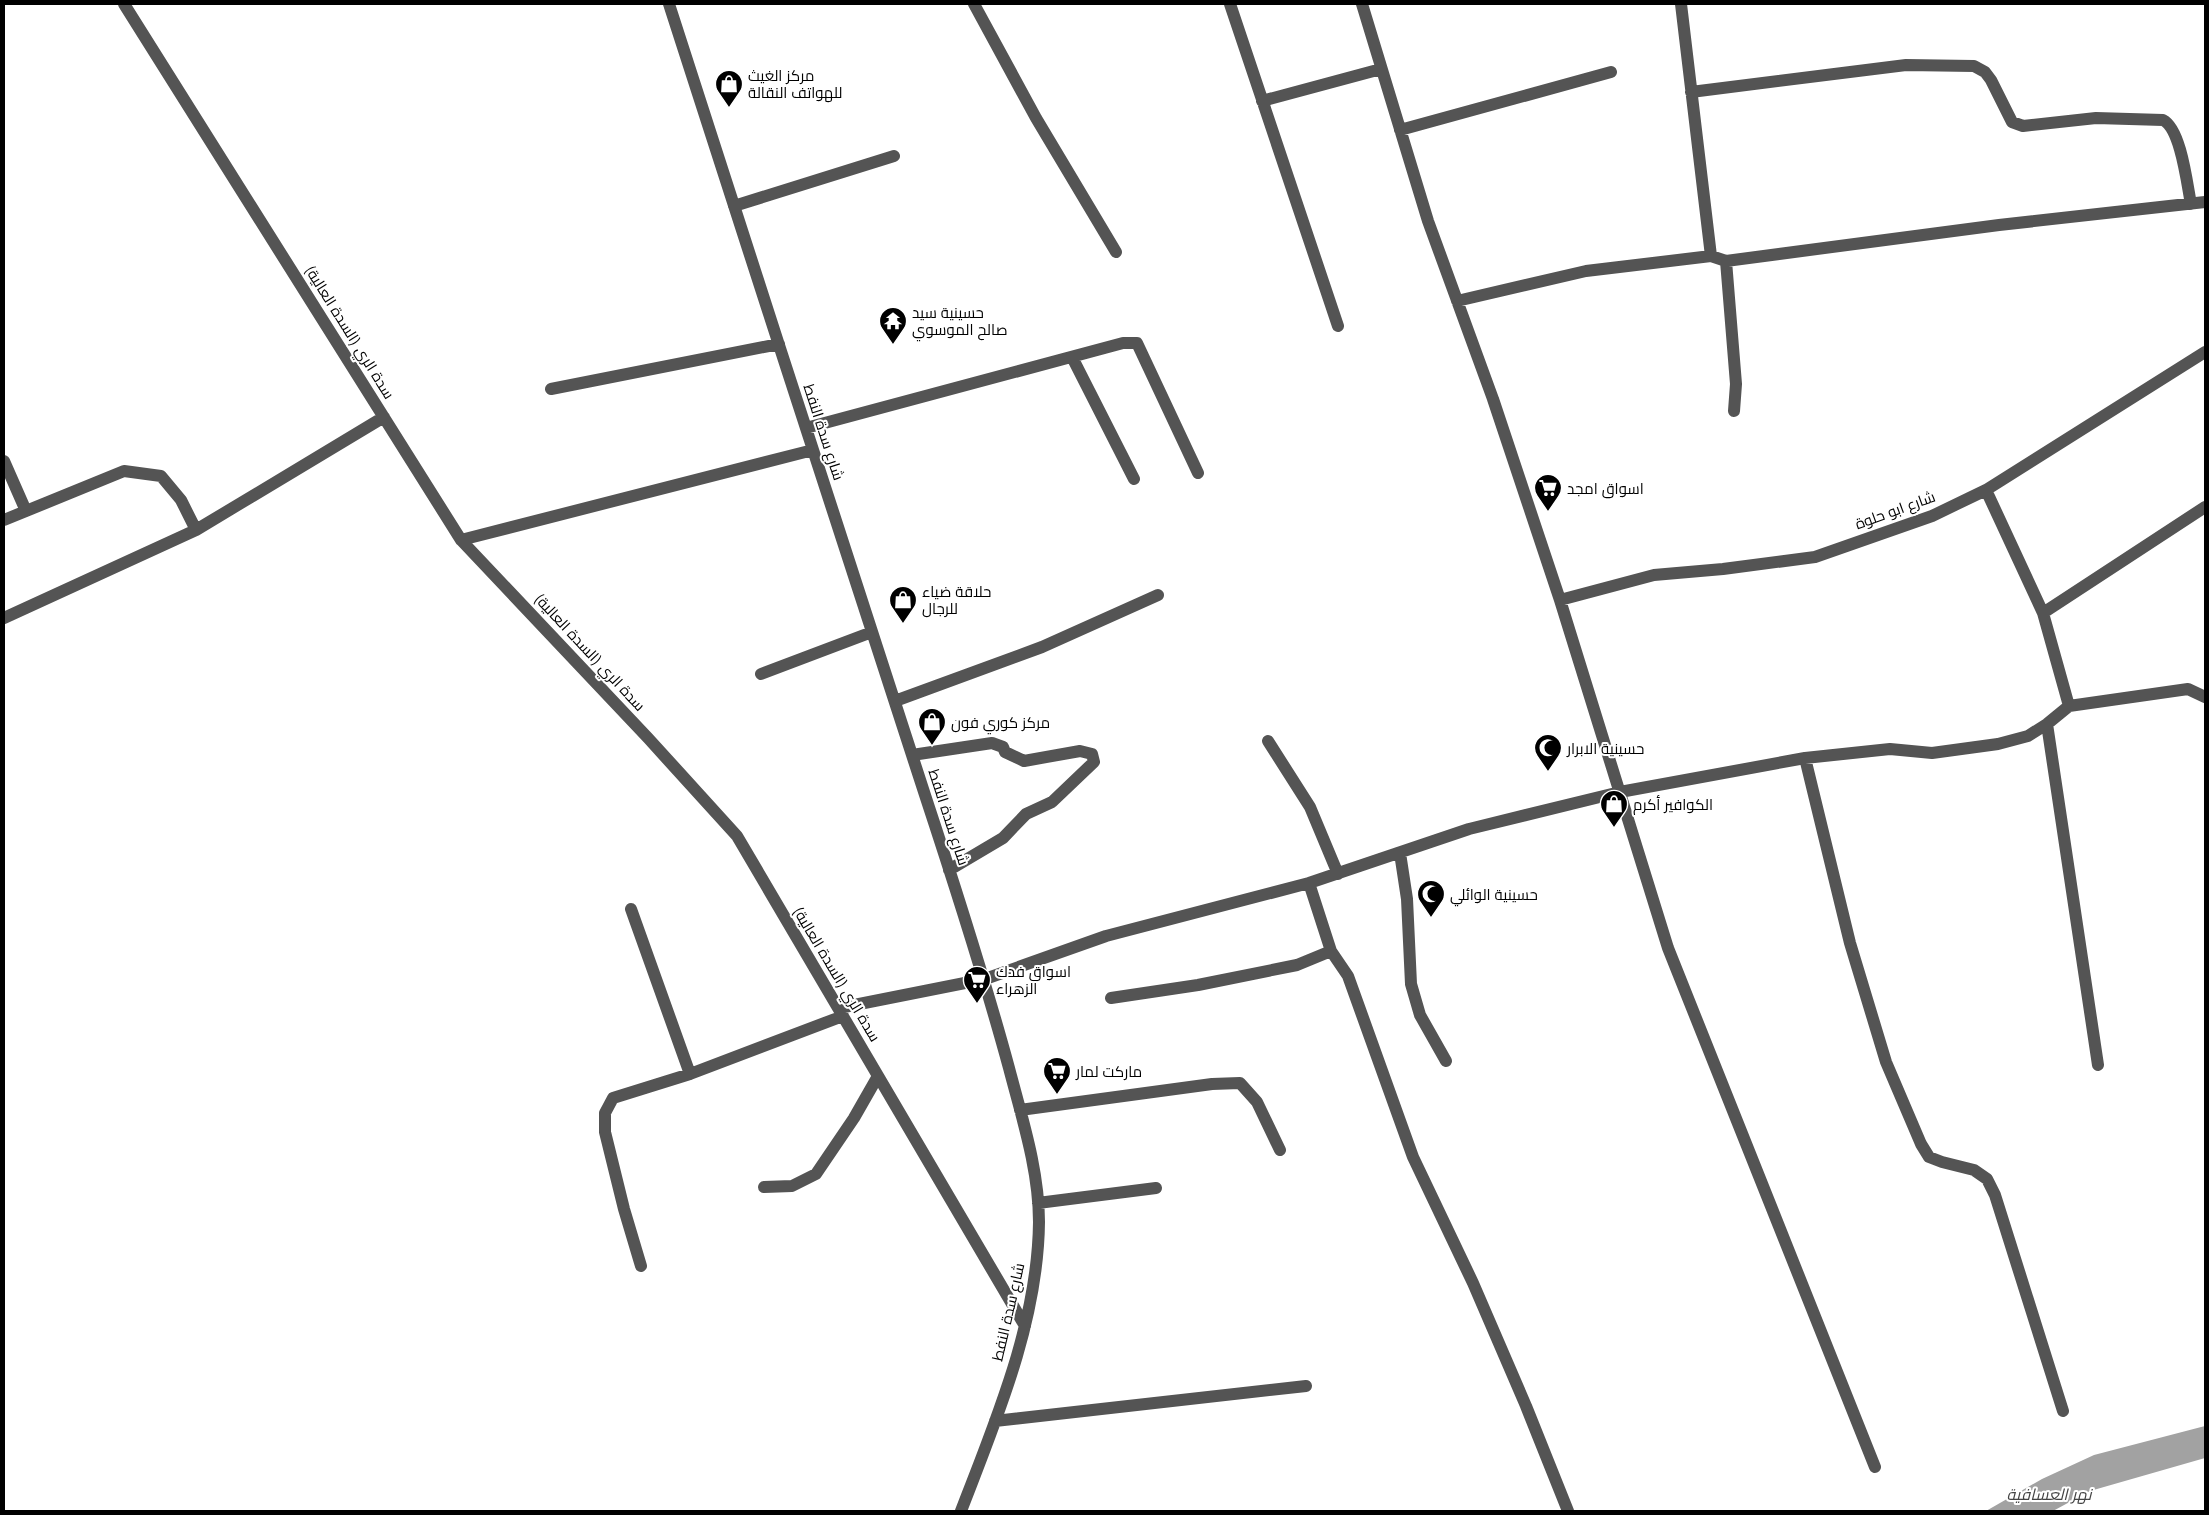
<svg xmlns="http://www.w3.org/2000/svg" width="2209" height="1515" viewBox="0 0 2209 1515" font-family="Montserrat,Cairo,sans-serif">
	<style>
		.water { fill: #a2a2a2 }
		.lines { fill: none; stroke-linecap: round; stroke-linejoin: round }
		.minor { stroke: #545454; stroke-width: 12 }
		.labels { text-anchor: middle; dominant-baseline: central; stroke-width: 4; stroke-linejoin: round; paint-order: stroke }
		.poi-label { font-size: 15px; fill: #000; stroke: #fff; text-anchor: start }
		.street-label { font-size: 15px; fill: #000; stroke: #fff }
		.water-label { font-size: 16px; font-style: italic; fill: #434343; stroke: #fff }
	</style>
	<rect width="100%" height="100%" fill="#fff"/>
	<path class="water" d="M2205,1426V1458L2090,1491L2053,1511H1986L2042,1479L2094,1455Z"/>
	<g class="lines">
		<path class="minor" d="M124,4L461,540L648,738L737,836L1025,1326
			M669,4C754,268 839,531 925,795C955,886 984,976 1009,1068C1022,1118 1039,1170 1039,1222C1038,1322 996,1420 961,1511
			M974,4L1036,118L1116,252
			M1230,4L1338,326
			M1362,4L1428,221L1493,399L1560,600L1668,948L1875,1467
			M1681,4L1711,256
			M1691,92L1906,65L1974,66L1985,72L1991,80L2012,122L2023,126L2096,118L2163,120C2181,129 2187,184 2191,204
			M1262,101L1381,69
			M1400,130L1611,72
			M734,206L894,156
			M1726,261L1736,384L1734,411
			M1457,301L1586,271L1711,256L1726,261L1999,225L2205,202
			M1072,357L1134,479
			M551,389L779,344
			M806,428L1123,343H1137L1198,473
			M4,461L26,511
			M1986,490L2043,613L2069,706
			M4,520L124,471L161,476L181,500L196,530
			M461,540L813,450
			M1560,600L1654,575L1723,569L1815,557L1932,516L1986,490L2205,352
			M2043,613L2205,507
			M4,618L196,530L384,417
			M761,674L872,632
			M895,701L1042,647L1158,595
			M2047,724L2098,1065
			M1268,741L1310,807L1338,874
			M912,755L992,743L1003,747L1005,752L1024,761L1080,751L1092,754L1094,762L1052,802L1026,814L1003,838L949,870
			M1805,758L1850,943L1886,1062L1921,1144L1929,1157L1942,1162L1974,1170L1987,1179L1995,1195L2063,1411
			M1400,853L1407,899L1411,984L1420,1015L1446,1061
			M1309,883L1331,951L1348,976L1413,1157L1473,1283L1526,1406L1568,1511
			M631,909L690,1074
			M1111,998L1198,985L1297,965L1331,951
			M839,1008L985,979L1106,936L1309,883L1469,829L1620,792L1805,758L1890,749L1932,753L1998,744L2028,736L2047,724L2069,706L2188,689L2205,697
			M1020,1110L1212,1084L1240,1083L1257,1102L1280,1150
			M764,1187L792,1186L816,1174L854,1118L878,1076
			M1038,1203L1156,1188
			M641,1266L624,1209L605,1132V1113L613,1098L690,1074L843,1016
			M995,1421L1306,1386"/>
	</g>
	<defs>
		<symbol id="shop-pin" viewBox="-11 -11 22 30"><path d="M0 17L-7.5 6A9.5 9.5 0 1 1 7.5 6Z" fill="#000" stroke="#fff"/><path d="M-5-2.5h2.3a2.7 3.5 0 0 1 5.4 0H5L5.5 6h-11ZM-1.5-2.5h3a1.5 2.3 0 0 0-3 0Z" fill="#fff"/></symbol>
		<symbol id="temple-pin" viewBox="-11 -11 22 30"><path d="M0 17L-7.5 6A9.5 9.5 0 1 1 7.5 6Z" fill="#000" stroke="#fff"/><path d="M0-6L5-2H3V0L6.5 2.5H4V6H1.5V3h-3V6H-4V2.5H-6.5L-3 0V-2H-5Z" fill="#fff"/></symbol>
		<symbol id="supermarket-pin" viewBox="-11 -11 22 30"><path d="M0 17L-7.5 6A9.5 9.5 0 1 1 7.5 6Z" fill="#000" stroke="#fff"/><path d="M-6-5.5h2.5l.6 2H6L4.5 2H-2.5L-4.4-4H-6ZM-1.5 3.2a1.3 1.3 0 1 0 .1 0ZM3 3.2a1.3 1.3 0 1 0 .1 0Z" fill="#fff"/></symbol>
		<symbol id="mosque-pin" viewBox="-11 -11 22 30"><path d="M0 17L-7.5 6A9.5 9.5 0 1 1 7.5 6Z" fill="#000" stroke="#fff"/><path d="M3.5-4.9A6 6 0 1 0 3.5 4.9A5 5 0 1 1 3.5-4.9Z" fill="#fff"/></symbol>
	</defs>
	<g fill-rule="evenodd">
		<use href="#shop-pin" x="713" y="68" width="32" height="43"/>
		<use href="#temple-pin" x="877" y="305" width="32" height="43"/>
		<use href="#supermarket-pin" x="1532" y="472" width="32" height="43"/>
		<use href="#shop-pin" x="887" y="584" width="32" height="43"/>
		<use href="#shop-pin" x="916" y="706" width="32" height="43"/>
		<use href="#mosque-pin" x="1532" y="732" width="32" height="43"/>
		<use href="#shop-pin" x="1598" y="788" width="32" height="43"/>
		<use href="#mosque-pin" x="1415" y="878" width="32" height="43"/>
		<use href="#supermarket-pin" x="961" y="964" width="32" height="43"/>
		<use href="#supermarket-pin" x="1041" y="1055" width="32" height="43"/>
	</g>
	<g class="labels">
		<g class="poi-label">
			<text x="748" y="75">مركز الغيث<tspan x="748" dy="17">للهواتف النقالة</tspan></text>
			<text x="912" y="312">حسينية سيد<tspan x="912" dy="17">صالح الموسوي</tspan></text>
			<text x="1567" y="488">اسواق امجد</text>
			<text x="922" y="591">حلاقة ضياء<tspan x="922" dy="17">للرجال</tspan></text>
			<text x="951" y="722">مركز كوري فون</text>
			<text x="1567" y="748">حسينية الابرار</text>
			<text x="1633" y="804">الكوافير أكرم</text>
			<text x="1450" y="894">حسينية الوائلي</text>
			<text x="996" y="971">اسواق فدك<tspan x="996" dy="17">الزهراء</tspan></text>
			<text x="1076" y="1071">ماركت لمار</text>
		</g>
		<g class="street-label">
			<text transform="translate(350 332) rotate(58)">سدة الري (السدة العالية)</text>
			<text transform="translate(824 432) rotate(72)">شارع سدة النفط</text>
			<text transform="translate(1895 510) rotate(-20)">شارع ابو حلوة</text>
			<text transform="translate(590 652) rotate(47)">سدة الري (السدة العالية)</text>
			<text transform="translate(949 817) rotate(72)">شارع سدة النفط</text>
			<text transform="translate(837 974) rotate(59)">سدة الري (السدة العالية)</text>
			<text transform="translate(1008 1312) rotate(-77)">شارع سدة النفط</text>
		</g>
		<g class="water-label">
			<text x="2049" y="1494">نهر العسافية</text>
		</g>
	</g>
	<rect width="2209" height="1515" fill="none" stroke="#000000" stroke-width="10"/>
</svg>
